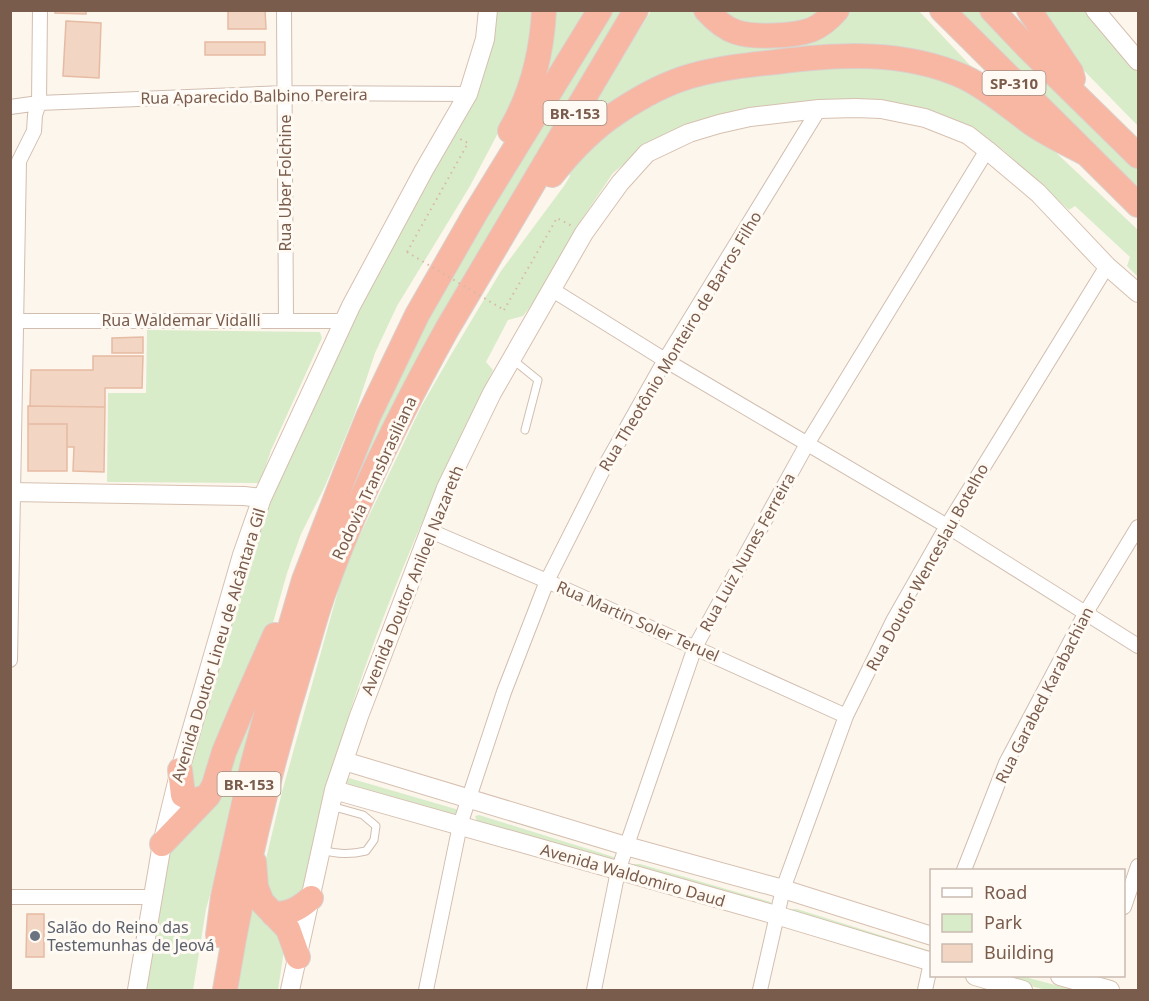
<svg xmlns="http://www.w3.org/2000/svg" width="1149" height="1001" viewBox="0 0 1149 1001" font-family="'Noto Sans',sans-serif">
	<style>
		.green { fill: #d8ecc9 }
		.building { fill: #f3d5c3; stroke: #e6bba3; stroke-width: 1.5 }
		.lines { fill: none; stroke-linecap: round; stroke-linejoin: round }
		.lane-casing { stroke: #d1beb0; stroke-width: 9 }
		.street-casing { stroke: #d1beb0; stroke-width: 16 }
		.secondary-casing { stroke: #d6c0b0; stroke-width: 20 }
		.highway-casing { stroke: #dad1cd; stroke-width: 26 }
		.path { stroke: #d9b8a5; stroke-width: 2; stroke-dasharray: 1.5 4.5; stroke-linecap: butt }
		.lane { stroke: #fff; stroke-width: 7 }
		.street { stroke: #fff; stroke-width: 14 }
		.secondary { stroke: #fff; stroke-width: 18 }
		.highway { stroke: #f7b7a3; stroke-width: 24 }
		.path-bridge { stroke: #d9b8a5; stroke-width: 2; stroke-dasharray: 1.5 4.5; stroke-linecap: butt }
		.worship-dot { fill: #6b7280; stroke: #fffaf3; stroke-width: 2 }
		.labels { text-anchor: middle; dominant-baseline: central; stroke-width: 6; stroke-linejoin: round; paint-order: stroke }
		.shield { fill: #fffaf3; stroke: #a28b7f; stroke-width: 1.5 }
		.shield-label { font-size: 15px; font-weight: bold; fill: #7a5c4d }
		.street-label { font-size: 16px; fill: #7a5c4d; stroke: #fffaf3 }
		.worship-label { font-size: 16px; fill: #5b616d; stroke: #fffaf3; text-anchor: start }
	</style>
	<rect width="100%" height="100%" fill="#fdf6ec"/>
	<path class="green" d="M497,11H538L527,67L507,116L470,186L397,306L375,353L354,416L325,486L301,534L287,573L271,630L201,793L183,780L246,568L273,496L354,318L397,233L468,110L484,75Z
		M549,11H588L532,101Z
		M610,11H630L362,474L354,471L403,357Z
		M651,11H696L752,44L845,11H919L982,78L960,70L750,60L571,140Z
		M715,11H820L799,22L746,27Z
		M958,11H981L1138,169V193Z
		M1039,11H1088L1138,71V126L1060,46Z
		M807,61L927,68L1030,128L1138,230V277L1127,266L1130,257L1075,206L1069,210L1003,150L962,123L926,109L893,102L857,99L787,105L643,148L613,173L582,219L531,306L523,316L508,320L486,362L493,370C427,503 368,641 328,784C317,821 310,858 301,895L275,907L262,875L265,863L282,792L345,566L421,407L452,353L501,271L564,186L570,176L568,171L606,129L687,83Z
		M147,330L320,332L322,338L271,450L260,483L107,482L108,393H146Z
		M258,697L234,788L215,877L206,909L193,990H143L168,847Z
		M349,778L459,810L458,814L455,815L348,784L346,781Z
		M479,815L617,858L616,861L478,824L475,816Z
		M634,864H640L771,902L770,906L633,868Z
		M251,906L277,925L284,950L278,990H238Z
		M791,909H797L931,951L930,955L789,913Z
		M992,976H1021L1074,990H1046Z"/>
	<path class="building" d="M55,10H86V14L55,13Z
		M228,10H265L266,29H228Z
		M66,21L101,23L99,78L63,76Z
		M205,42H265V55H205Z
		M143,337V353H112V338Z
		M93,356H143L142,388H105V407L30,406L31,370H93Z
		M28,406L105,407L104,472L73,471L74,447H67V424H28Z
		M28,424H67V471H28Z
		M27,914H44V957H26Z"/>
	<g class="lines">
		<defs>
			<path id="lane" d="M512,359L538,380L525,430
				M321,850C338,854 349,855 366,851L374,840L376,826L363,815L331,806"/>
			<path id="street" d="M284,10L286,320
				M10,107L39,103L285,93L468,94
				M551,289L665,360L947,526L1138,646
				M17,321H344
				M428,530L547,581L846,716
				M10,660L19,161L34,131L35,115L39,103L40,10
				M964,870L1006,763L1085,614L1138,527
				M10,897H153
				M1124,907L1138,866
				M426,990L460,825L504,692L547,581L604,468L665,360L819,109
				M594,990L618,871L695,647L807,444L987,150
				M760,990L783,889L846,716L893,621L947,526L1107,266
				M925,990L932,958"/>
			<path id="secondary" d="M1095,10L1138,61
				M10,492L244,496L262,498
				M344,761L626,846L783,889L932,936
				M334,790L776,915L932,962
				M975,976L1023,990
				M1060,976L1110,990
				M137,990L162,844L180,770L242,555L262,498L351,306L424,170L468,94L485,39L488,10
				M290,990L334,790L359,716L446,488L492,393L584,233L620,183L647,153L689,133L719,124L750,117L819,109L855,108L881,109L925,118L968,135L987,150L1038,193L1107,266L1138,293"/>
			<path id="highway" d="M706,10C715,20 724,28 736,32C753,38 794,36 811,30C821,26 830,18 837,10
				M942,10L1138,205
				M992,10L1028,48L1138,156
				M1029,10L1071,72L1073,79
				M510,131C531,95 542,52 544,10
				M552,175C571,151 592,129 618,112C639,98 666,83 691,76C719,68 747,65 776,62C839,54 904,50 964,77C989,89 1009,107 1031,123C1048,135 1068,144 1087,154
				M180,770L183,795L195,801L208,796
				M162,844L208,796L214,785L224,752L243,707L275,635
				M254,862L256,887L262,902L288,929L298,957
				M273,914C289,914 299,909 311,898
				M218,935L223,897L252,767L287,638L304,580L347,469L368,417L417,315L476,212L600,10
				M225,990C243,879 269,770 302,663C310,638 316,613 325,589C357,499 401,412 447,329L636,10"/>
		</defs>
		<use href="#lane" class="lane-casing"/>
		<use href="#street" class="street-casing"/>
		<use href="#secondary" class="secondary-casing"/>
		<use href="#highway" class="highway-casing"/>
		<path class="path" d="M407,252L468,143L460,139
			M504,310L557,218L572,226"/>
		<use href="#lane" class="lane"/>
		<use href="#street" class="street"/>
		<use href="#secondary" class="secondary"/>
		<use href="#highway" class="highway"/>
		<path class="path-bridge" d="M407,252L504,310"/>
	</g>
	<circle class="worship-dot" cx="35" cy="936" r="6"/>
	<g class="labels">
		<g class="shield">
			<rect x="982.5" y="71" width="63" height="24" rx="4.5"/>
			<rect x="543.5" y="101" width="63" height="24" rx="4.5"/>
			<rect x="217.5" y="772" width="63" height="24" rx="4.5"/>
		</g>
		<g class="shield-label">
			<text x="1014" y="83">SP-310</text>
			<text x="575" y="113">BR-153</text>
			<text x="249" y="784">BR-153</text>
		</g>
		<g class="street-label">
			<text transform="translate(254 96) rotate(-1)">Rua Aparecido Balbino Pereira</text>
			<text transform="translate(285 183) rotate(-90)">Rua Uber Folchine</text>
			<text x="181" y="320">Rua Waldemar Vidalli</text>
			<text transform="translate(680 341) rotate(-59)">Rua Theotônio Monteiro de Barros Filho</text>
			<text transform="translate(374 478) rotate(-65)">Rodovia Transbrasiliana</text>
			<text transform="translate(747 552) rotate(-61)">Rua Luiz Nunes Ferreira</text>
			<text transform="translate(927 567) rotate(-61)">Rua Doutor Wenceslau Botelho</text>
			<text transform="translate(412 580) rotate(-68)">Avenida Doutor Aniloel Nazareth</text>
			<text transform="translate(638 621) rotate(24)">Rua Martin Soler Teruel</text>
			<text transform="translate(218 645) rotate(-73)">Avenida Doutor Lineu de Alcântara Gil</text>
			<text transform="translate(1044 695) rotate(-63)">Rua Garabed Karabachian</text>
			<text transform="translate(633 875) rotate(16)">Avenida Waldomiro Daud</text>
		</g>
		<g class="worship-label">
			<text x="47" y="927">Salão do Reino das<tspan x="47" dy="18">Testemunhas de Jeová</tspan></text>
		</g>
	</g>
	<rect width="1149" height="1001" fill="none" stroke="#7a5c4d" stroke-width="24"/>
	<rect x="930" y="869" width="195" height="108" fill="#fffaf3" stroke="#cabbb1" stroke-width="1.5"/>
	<rect x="942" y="888" width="30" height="9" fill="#ffffff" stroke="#cabbb1" stroke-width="1.5"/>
	<text x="984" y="899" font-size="18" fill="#7a5c4d">Road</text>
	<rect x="942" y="914" width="30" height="18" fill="#d8ecc9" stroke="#cabbb1" stroke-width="1.5"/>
	<text x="984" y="929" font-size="18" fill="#7a5c4d">Park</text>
	<rect x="942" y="944" width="30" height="18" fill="#f3d5c3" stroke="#cabbb1" stroke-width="1.5"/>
	<text x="984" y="959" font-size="18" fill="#7a5c4d">Building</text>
</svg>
